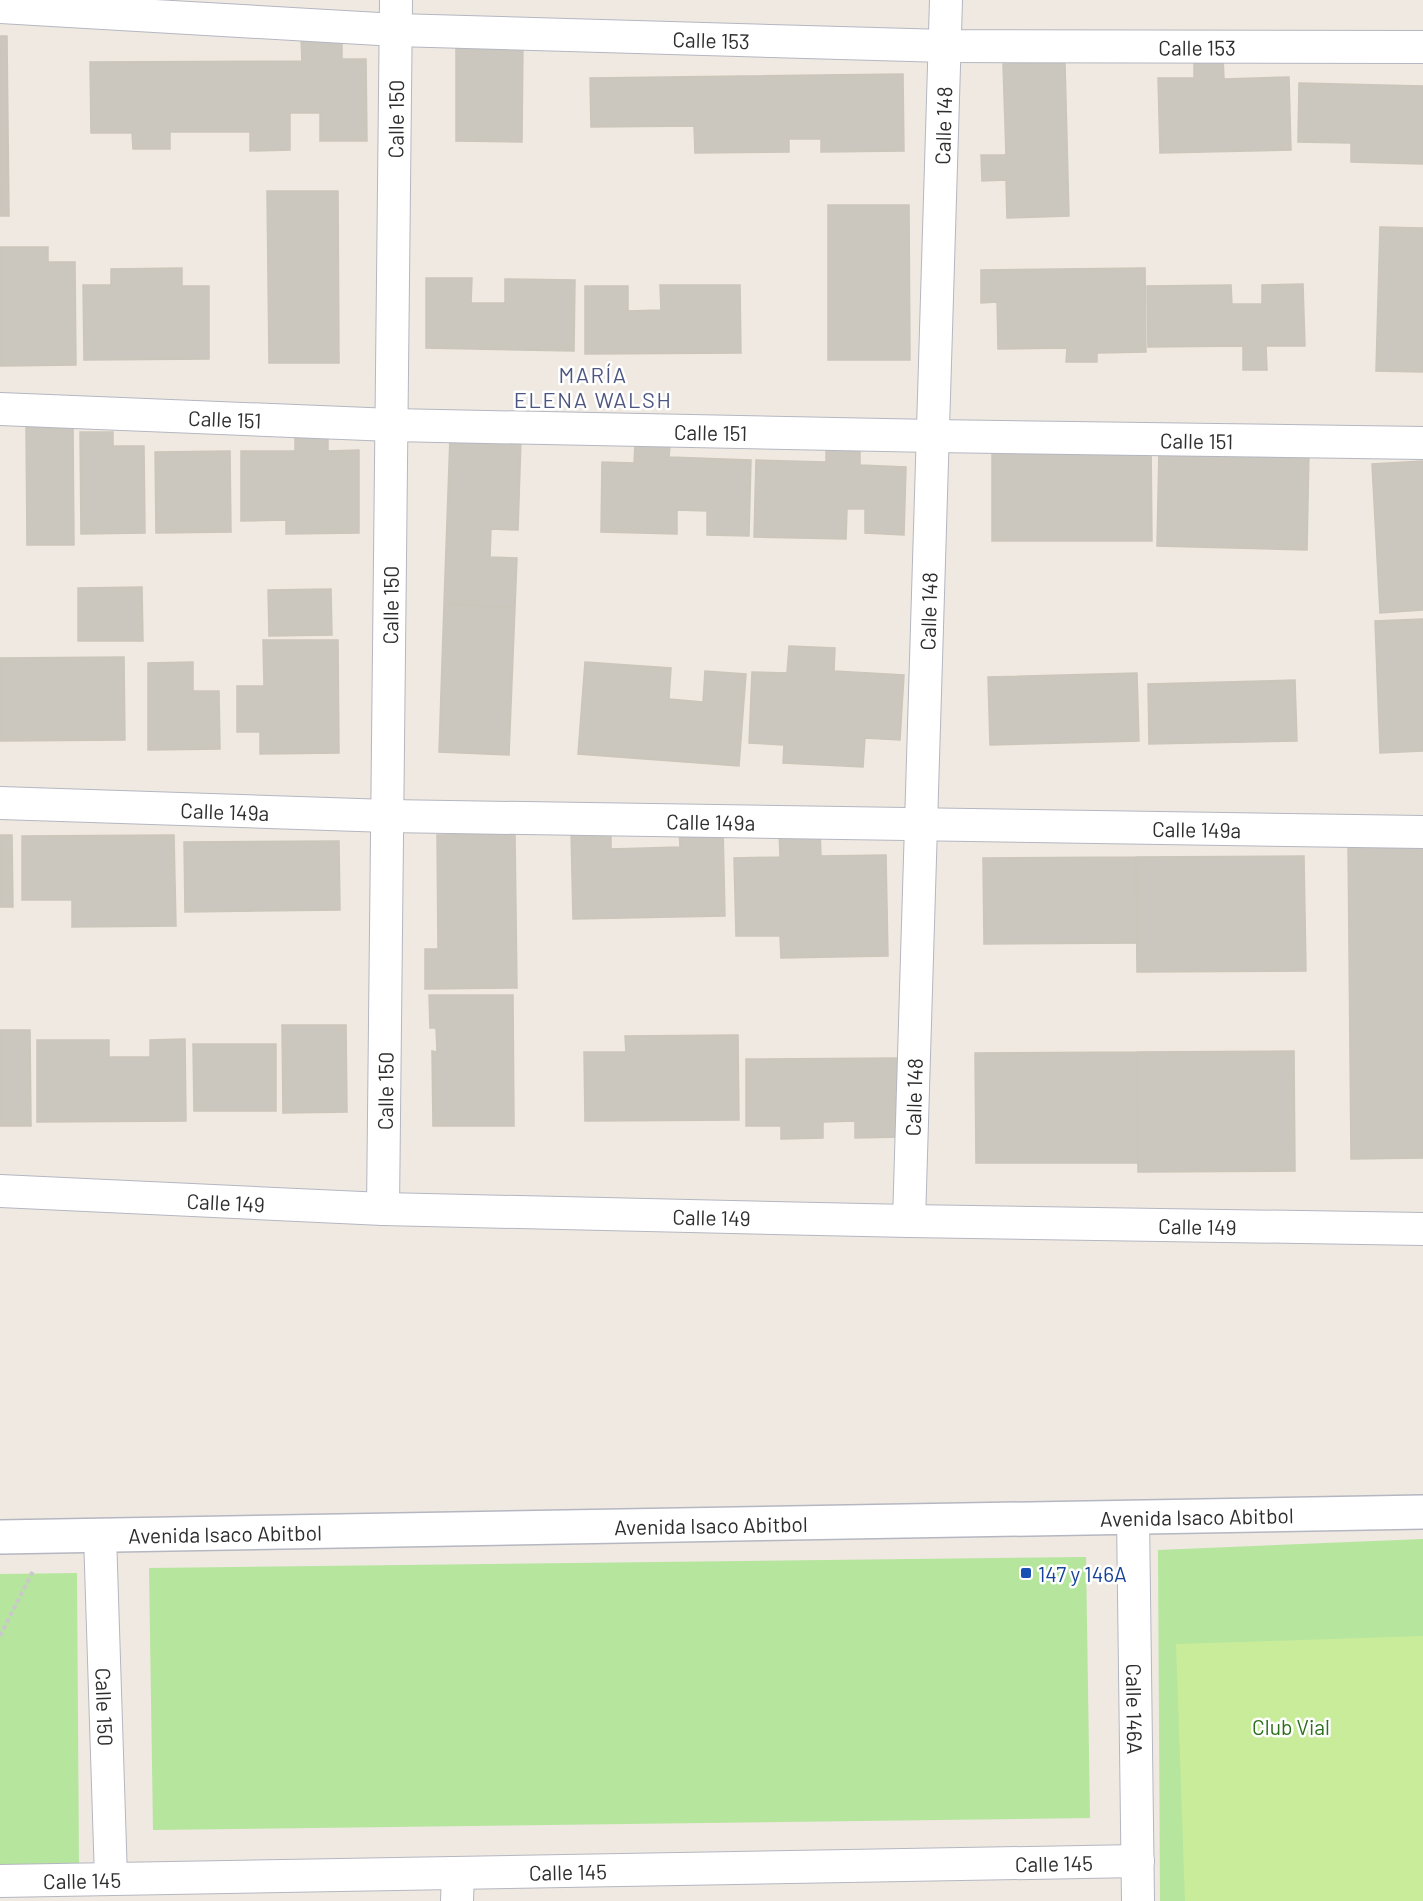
<svg xmlns="http://www.w3.org/2000/svg" width="1423" height="1901" viewBox="0 0 1423 1901" font-family="Barlow,sans-serif">
	<style>
		.park { fill: #b6e59e }
		.pitch { fill: #c9ec9a }
		.building { fill: #cbc7bf; stroke: #cbc5ba; stroke-width: 1.5 }
		.lines { fill: none; stroke-linecap: round; stroke-linejoin: round }
		.minor-casing { stroke: #b4b7c1; stroke-width: 34 }
		.secondary-casing { stroke: #b4b7c1; stroke-width: 36 }
		.path { stroke: #c9c9c9; stroke-width: 4; stroke-dasharray: 4.5 3; stroke-linecap: butt }
		.minor { stroke: #fff; stroke-width: 32 }
		.secondary { stroke: #fff; stroke-width: 33 }
		.transit-dot { fill: #1a4fb4; stroke: #fff; stroke-width: 2 }
		.labels { text-anchor: middle; dominant-baseline: central; stroke-width: 5; stroke-linejoin: round; paint-order: stroke }
		.street-label { font-size: 21px; fill: #2e2e2e; stroke: #fff }
		.transit-label { font-size: 21px; fill: #164399; stroke: #fff; text-anchor: start }
		.park-label { font-size: 21px; fill: #2c6e1b; stroke: #fff }
		.neighbourhood-label { font-size: 22px; letter-spacing: 1.5px; fill: #4d5680; stroke: #fff }
	</style>
	<rect width="100%" height="100%" fill="#efe9e1"/>
	<path class="park" d="M1423,1539V1901H1160L1158,1550Z
		M1086,1557L1090,1818L153,1830L149,1568Z
		M77,1573L79,1866L0,1867V1574Z"/>
	<path class="pitch" d="M1423,1636V1901H1185L1176,1644Z"/>
	<path class="building" d="M0,36H7L9,216H0Z
		M301,39H342V59H366L367,141H320V113H290V150L250,151V132H170V149H133L132,133H91L90,62L302,61Z
		M456,39L523,40L522,142L456,141Z
		M1194,58H1223L1224,79L1289,77L1291,150L1160,153L1158,78H1194Z
		M1065,63L1069,216L1007,218L1006,180L982,181L981,155H1006L1003,64Z
		M903,74L904,151L821,152V139H789V152L695,153L694,126L591,127L590,78Z
		M1299,83L1423,86V164L1351,162V143L1298,142Z
		M267,191H338L339,363H269Z
		M828,205H909L910,360H828Z
		M1380,227L1423,228V372L1376,371Z
		M0,247H48V262H75L76,365L0,366Z
		M182,268V286H209V359L84,360L83,285H111V269Z
		M1145,268L1146,352L1097,353V362H1066L1067,348L998,349L997,302L981,303V270Z
		M426,278H472L471,303H505V279L575,280L574,351L426,348Z
		M1303,284L1305,346H1266L1267,370H1243V346L1148,347L1147,286L1231,285L1232,304H1262V285Z
		M660,285H740L741,353L585,354V286H628V311L661,310Z
		M26,424H73L74,545H27Z
		M328,431V451L359,450V533L286,534V520L241,521V451H295V432Z
		M80,432H113V446H144L145,533L81,534Z
		M450,436L521,439L518,530L491,529L490,557L517,558L515,607L444,604Z
		M826,441L860,442V465L906,467L904,535L865,533V509H847L846,539L754,537L756,460L826,462Z
		M992,441H1151L1152,541H992Z
		M635,445L670,446L669,457L751,460L749,536L707,535V511L677,510V534L601,532L602,462L634,463Z
		M1159,448L1309,451L1307,550L1157,546Z
		M230,451L231,532L156,533L155,452Z
		M1423,461V610L1380,613L1372,464Z
		M142,587L143,641H78V588Z
		M331,589L332,635L269,636L268,590Z
		M444,604L515,607L509,755L439,752Z
		M1423,619V751L1380,753L1375,621Z
		M263,640H338L339,753L260,754V732H237V686H264Z
		M789,646L835,648L834,671L904,675L900,740L865,738L863,767L783,763L784,745L749,743L752,672L787,673Z
		M124,657L125,740L0,741V658Z
		M193,662V691H219L220,749L148,750V663Z
		M585,662L671,668L669,699L703,702L705,671L746,674L739,766L578,754Z
		M1137,673L1139,741L990,745L988,677Z
		M1295,680L1297,741L1149,744L1148,684Z
		M723,827L725,916L573,919L571,830L611,829V849L680,847L679,828Z
		M820,830L821,856L886,855L888,956L781,958L780,936H736L734,858L780,857L779,831Z
		M515,834L517,988L425,989V949H438L437,835Z
		M0,835H12L13,907H0Z
		M174,835L176,926L72,927V900H22V836Z
		M339,841L340,910L185,912L184,842Z
		M1348,842H1423V1158L1351,1159Z
		M1304,856L1306,971L1137,972L1136,857Z
		M1136,857L1137,943L984,944L983,858Z
		M429,995H513L514,1126H433L432,1051L437,1052L436,1028H430Z
		M282,1025H346L347,1112L283,1113Z
		M0,1030H30L31,1126H0Z
		M738,1035L739,1120L585,1121L584,1052H626L625,1036Z
		M185,1039L186,1121L37,1122V1040H109V1057H150V1040Z
		M193,1044H276V1111H194Z
		M1294,1051L1295,1171L1138,1172L1137,1052Z
		M1137,1052L1138,1163H976L975,1053Z
		M899,1058L900,1137L855,1138V1121L823,1122V1138L781,1139V1126H746V1059Z"/>
	<g class="lines">
		<defs>
			<g id="minor">
				<path id="s1" d="M0,7L396,30L945,46L1423,47"/>
				<path id="s2" d="M0,409L392,425L933,436L1423,443"/>
				<path id="s3" d="M0,803L388,816L1423,832"/>
				<path id="s4" d="M0,1191L383,1209L909,1221L1423,1229"/>
				<path id="s5" d="M383,1209L396,0"/>
				<path id="s6" d="M909,1221L946,0"/>
				<path id="s7" d="M1133,1517L1138,1901"/>
				<path id="s8" d="M100,1535L111,1879"/>
				<path id="s9" d="M0,1881L1138,1861"/>
				<path d="M457,1901L458,1873"/>
			</g>
			<g id="secondary">
				<path id="s10" d="M0,1537L1423,1512"/>
			</g>
		</defs>
		<use href="#minor" class="minor-casing"/>
		<use href="#secondary" class="secondary-casing"/>
		<path class="path" d="M0,1636L33,1571"/>
		<use href="#minor" class="minor"/>
		<use href="#secondary" class="secondary"/>
	</g>
	<rect class="transit-dot" x="1020" y="1567" width="12" height="12" rx="3"/>
	<g class="labels">
		<g class="street-label">
			<text stroke="none"><textPath href="#s1" startOffset="712">Calle 153</textPath></text>
			<text stroke="none"><textPath href="#s1" startOffset="1198">Calle 153</textPath></text>
			<text stroke="none"><textPath href="#s5" startOffset="1090">Calle 150</textPath></text>
			<text stroke="none"><textPath href="#s6" startOffset="1096">Calle 148</textPath></text>
			<text stroke="none"><textPath href="#s2" startOffset="225">Calle 151</textPath></text>
			<text stroke="none"><textPath href="#s2" startOffset="711">Calle 151</textPath></text>
			<text stroke="none"><textPath href="#s2" startOffset="1197">Calle 151</textPath></text>
			<text stroke="none"><textPath href="#s5" startOffset="604">Calle 150</textPath></text>
			<text stroke="none"><textPath href="#s6" startOffset="610">Calle 148</textPath></text>
			<text stroke="none"><textPath href="#s3" startOffset="225">Calle 149a</textPath></text>
			<text stroke="none"><textPath href="#s3" startOffset="711">Calle 149a</textPath></text>
			<text stroke="none"><textPath href="#s3" startOffset="1197">Calle 149a</textPath></text>
			<text stroke="none"><textPath href="#s5" startOffset="118">Calle 150</textPath></text>
			<text stroke="none"><textPath href="#s6" startOffset="124">Calle 148</textPath></text>
			<text stroke="none"><textPath href="#s4" startOffset="226">Calle 149</textPath></text>
			<text stroke="none"><textPath href="#s4" startOffset="712">Calle 149</textPath></text>
			<text stroke="none"><textPath href="#s4" startOffset="1198">Calle 149</textPath></text>
			<text stroke="none"><textPath href="#s10" startOffset="1197">Avenida Isaco Abitbol</textPath></text>
			<text stroke="none"><textPath href="#s10" startOffset="711">Avenida Isaco Abitbol</textPath></text>
			<text stroke="none"><textPath href="#s10" startOffset="225">Avenida Isaco Abitbol</textPath></text>
			<text stroke="none"><textPath href="#s8" startOffset="172">Calle 150</textPath></text>
			<text stroke="none"><textPath href="#s7" startOffset="192">Calle 146A</textPath></text>
			<text stroke="none"><textPath href="#s9" startOffset="1054">Calle 145</textPath></text>
			<text stroke="none"><textPath href="#s9" startOffset="568">Calle 145</textPath></text>
			<text stroke="none"><textPath href="#s9" startOffset="82">Calle 145</textPath></text>
		</g>
		<g class="transit-label">
			<text x="1038" y="1573">147 y 146A</text>
		</g>
		<g class="park-label">
			<text x="1291" y="1726">Club Vial</text>
		</g>
		<g class="neighbourhood-label">
			<text x="593" y="374">MARÍA<tspan x="593" dy="25">ELENA WALSH</tspan></text>
		</g>
	</g>
</svg>
